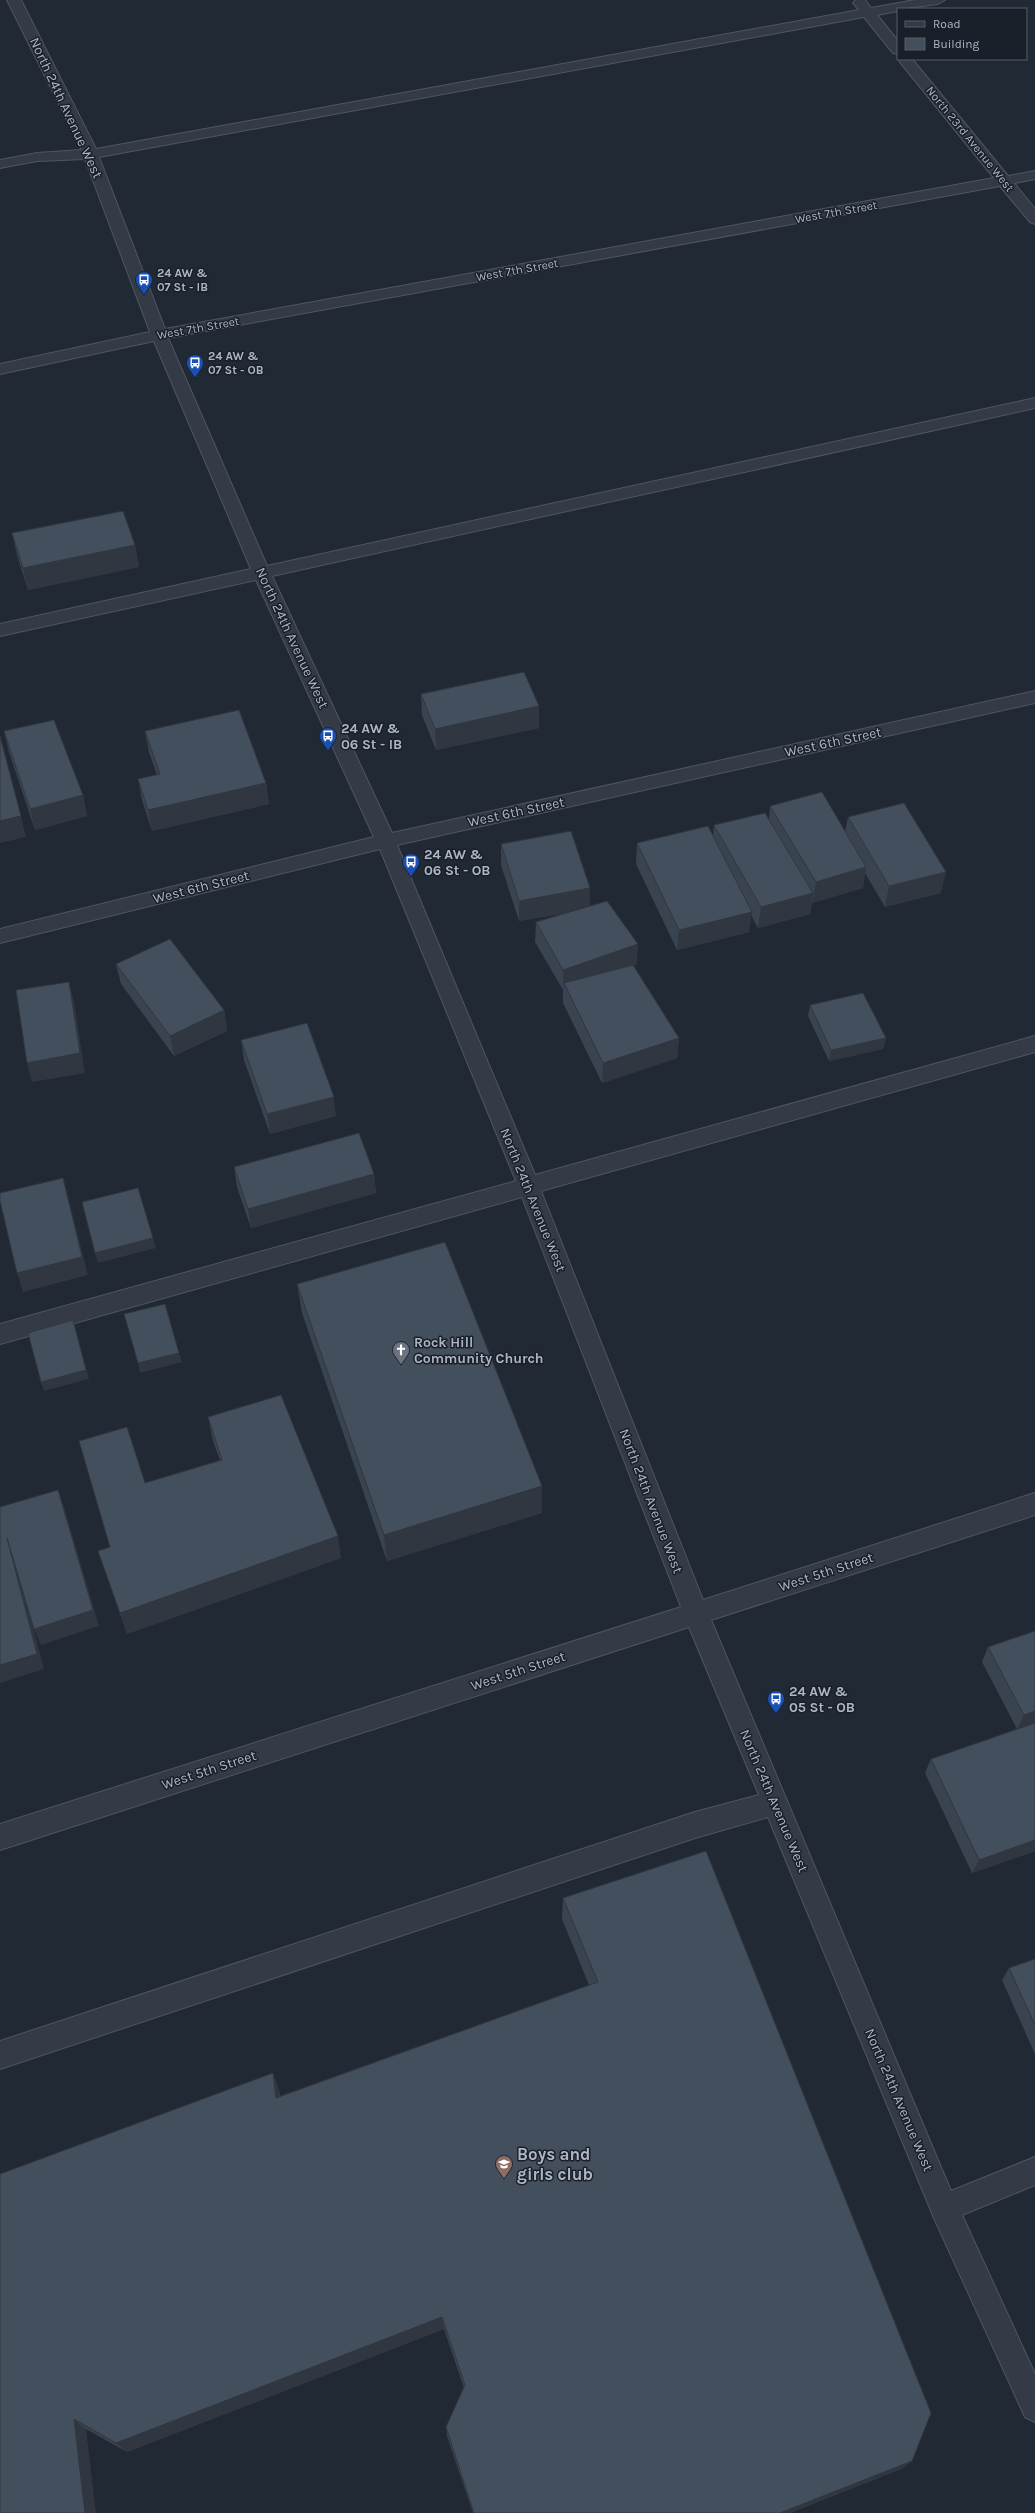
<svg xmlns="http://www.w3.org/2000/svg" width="1035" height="2513" viewBox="0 0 1035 2513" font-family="Karla,sans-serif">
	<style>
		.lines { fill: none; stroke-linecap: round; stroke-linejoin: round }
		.minor-casing { stroke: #4e5661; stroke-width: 2 }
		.minor { fill: #343b46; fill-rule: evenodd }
		.wall { fill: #3a4450 }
		.shaded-wall { fill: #303741 }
		.building { fill: #444f5d; stroke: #303741 }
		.labels { text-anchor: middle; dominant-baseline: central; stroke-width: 3; stroke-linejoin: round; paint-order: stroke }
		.far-street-label { font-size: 12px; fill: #aeb6c3; stroke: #19202a }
		.far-poi-label { font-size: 12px; font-weight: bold; fill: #aeb6c3; stroke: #19202a; text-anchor: start }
		.street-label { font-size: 14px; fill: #aeb6c3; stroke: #19202a }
		.poi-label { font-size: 14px; font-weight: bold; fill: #aeb6c3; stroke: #19202a; text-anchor: start }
		.near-poi-label { font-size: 17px; font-weight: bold; fill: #aeb6c3; stroke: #19202a; text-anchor: start }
	</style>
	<rect width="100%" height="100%" fill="#212935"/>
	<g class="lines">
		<defs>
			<path id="minor" d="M7,0H21L96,149L859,10L853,3L856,0H865L871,8L915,0H945L938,4L898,9V11L877,15L898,41V54L893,53L864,17L99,157L165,329L994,178L900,62L898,59H912L1008,176L1035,171V179L1014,183L1035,209V224L1030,222L1000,186L168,338L267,566L1035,398V408L272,576L392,833L1035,691V703L397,845L535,1175L1035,1036V1052L541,1191L703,1600L1035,1493V1515L711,1620L951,2191L1035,2157V2185L962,2215L1035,2374V2422L1025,2417L934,2218L768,1817L695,1838L0,2069V2041L695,1812L759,1795L689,1627L0,1850V1824L681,1607L522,1197L0,1344V1324L516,1181L380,849L0,943V929L374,837L256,580L0,636V624L251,569L154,341L0,374V364L150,332L85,159L37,161L0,168V160L37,153L82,150Z"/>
		</defs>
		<use href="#minor" class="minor-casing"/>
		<use href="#minor" class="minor"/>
	</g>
	<path class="wall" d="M12,533L135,545L139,567L28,590L17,555Z
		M421,694L539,706V728L436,750L422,715Z
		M4,731L83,795L87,816L35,830L9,752Z
		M145,731L266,783L269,804L152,831L142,800L138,779L157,775L149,752Z
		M770,806L845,831L848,817L941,893L885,907L865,873L863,888L812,903V902L810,914L758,928L751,915L749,932L677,950L636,864L637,843L713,836L714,825L769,819Z
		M501,844L590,888V906L637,964L633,966L679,1038L677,1058L602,1083L563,1003V990L535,942L536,922L567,913L519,921L501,865Z
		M116,964L224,1010L227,1031L174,1056L121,984Z
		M810,1005L886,1038L883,1049L829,1061L808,1016Z
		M241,1040L336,1116L270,1134L244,1060Z
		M234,1167L374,1174L376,1193L251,1228L237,1187Z
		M297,1284L542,1513L387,1561L302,1313Z
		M208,1417L341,1558L127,1634L98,1551L110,1547L145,1483L220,1460L213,1441Z
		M1035,1631V1851L972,1873L925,1773L931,1759L1017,1729L982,1662L988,1647Z
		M563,1898L912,2461L901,2469L790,2513H473L447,2436L446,2427L464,2388L444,2329L127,2452L86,2429L0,2513L273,2073L279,2090L280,2096L589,1985L562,1919Z
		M1035,1959V2054L1002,1980L1009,1968Z"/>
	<path class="shaded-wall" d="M135,545L139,567L28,590L23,568Z
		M539,706V728L436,750L435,729Z
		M266,783L269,804L152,831L148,810Z
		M83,795L87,816L35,830L30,809Z
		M21,816L26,837L0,843V821Z
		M866,867L863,888L812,903L816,882Z
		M946,872L941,893L885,907L889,886Z
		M590,888V909L519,921V901Z
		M813,893L810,914L758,928L761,907Z
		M752,912L749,932L677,950L679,930Z
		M638,944L637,964L566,989L564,983L563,990V970Z
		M69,982L74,1002L85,1073L32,1082L27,1063Z
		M224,1010L227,1031L174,1056L170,1036Z
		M679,1038L677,1058L602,1083L603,1063Z
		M886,1038L883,1049L829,1061L831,1050Z
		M334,1097L336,1116L270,1134L267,1114Z
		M374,1174L376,1193L251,1228L248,1209Z
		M63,1178L68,1197L88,1275L23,1292L17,1273Z
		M153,1238L156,1248L98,1263L95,1253Z
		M73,1320L89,1379L44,1391L41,1382Z
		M179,1353L182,1362L140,1373L138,1363Z
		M542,1486V1513L387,1561L384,1535Z
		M58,1490L64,1507L99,1626L41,1645L34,1629Z
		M338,1536L341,1558L127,1634L120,1613Z
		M7,1538L14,1555L44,1669L0,1683V1665Z
		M1035,1711V1723L1017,1729L1024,1715Z
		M1035,1840V1851L972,1873L979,1860Z
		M273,2073L279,2090L281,2114L276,2098Z
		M442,2317L444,2329L127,2452L116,2443Z
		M74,2419L86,2429L96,2513H85Z
		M912,2461L901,2469L790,2513H780Z"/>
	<path class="building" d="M123,511L135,545L23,568L12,533Z
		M524,672L539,706L435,729L421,694Z
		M239,710L266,783L148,810L138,779L160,774L145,731Z
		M54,720L83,795L30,809L4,731Z
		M0,736L21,816L0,821Z
		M822,792L866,867L816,882L770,806Z
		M904,803L946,872L889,886L848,817Z
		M765,813L813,893L761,907L714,825Z
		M708,826L752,912L679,930L637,843Z
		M571,831L590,888L519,901L501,844Z
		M607,901L638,944L563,970L536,922Z
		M170,939L224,1010L170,1036L116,964Z
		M633,965L679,1038L603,1063L564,983Z
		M69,982L80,1053L27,1063L16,990Z
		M863,993L886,1038L831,1050L810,1005Z
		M307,1023L334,1097L267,1114L241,1040Z
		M359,1133L374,1174L248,1209L234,1167Z
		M63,1178L82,1257L17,1273L0,1201V1193Z
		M138,1188L153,1238L95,1253L82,1202Z
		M445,1242L542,1486L384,1535L297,1284Z
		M165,1304L179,1353L138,1363L124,1314Z
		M73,1320L86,1370L41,1382L28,1333Z
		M281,1395L338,1536L120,1613L98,1551L110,1547L79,1441L127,1427L145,1483L222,1460L208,1417Z
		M58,1490L93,1610L34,1629L7,1538L37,1654L0,1665V1507Z
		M1035,1631V1711L1024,1715L988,1647Z
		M1035,1723V1840L979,1860L931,1759Z
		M706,1851L931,2413L912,2461L780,2513H474L446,2427L465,2385L442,2317L116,2443L74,2419L85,2513H0V2174L273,2073L276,2098L598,1982L563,1898Z
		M1035,1959V2025L1009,1968Z"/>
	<defs>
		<symbol id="bus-pin" viewBox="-11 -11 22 30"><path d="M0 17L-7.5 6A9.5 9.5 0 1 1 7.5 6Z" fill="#1a4fb4" stroke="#19202a"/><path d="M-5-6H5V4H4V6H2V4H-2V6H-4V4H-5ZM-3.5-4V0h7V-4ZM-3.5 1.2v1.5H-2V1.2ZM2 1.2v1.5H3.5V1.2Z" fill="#fff"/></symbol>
		<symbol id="church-pin" viewBox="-11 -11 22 30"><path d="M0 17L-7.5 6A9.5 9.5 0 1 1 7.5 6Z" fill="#6b7280" stroke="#19202a"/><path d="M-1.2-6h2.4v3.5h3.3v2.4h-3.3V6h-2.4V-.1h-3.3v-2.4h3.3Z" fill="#fff"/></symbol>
		<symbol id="school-pin" viewBox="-11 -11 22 30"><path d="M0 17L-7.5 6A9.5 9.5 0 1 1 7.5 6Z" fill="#8d6e63" stroke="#19202a"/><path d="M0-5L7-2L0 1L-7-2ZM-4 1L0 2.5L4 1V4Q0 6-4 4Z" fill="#fff"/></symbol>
	</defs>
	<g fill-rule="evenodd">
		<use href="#bus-pin" x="134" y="270" width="20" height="27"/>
		<use href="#bus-pin" x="185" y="353" width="20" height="27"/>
		<use href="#bus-pin" x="318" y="726" width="20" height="27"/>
		<use href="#bus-pin" x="401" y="852" width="20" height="27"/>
		<use href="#church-pin" x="391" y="1340" width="20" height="27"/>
		<use href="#bus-pin" x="766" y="1689" width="20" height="27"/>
		<use href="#school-pin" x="494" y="2154" width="20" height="27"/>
	</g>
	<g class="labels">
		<g class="far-street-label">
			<text transform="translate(970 139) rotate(51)">North 23rd Avenue West</text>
			<text transform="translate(836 212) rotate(-10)">West 7th Street</text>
			<text transform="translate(517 270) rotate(-10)">West 7th Street</text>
			<text transform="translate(198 328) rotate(-10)">West 7th Street</text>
		</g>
		<g class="far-poi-label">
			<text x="157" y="273">24 AW &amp;<tspan x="157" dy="14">07 St - IB</tspan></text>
			<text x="208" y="356">24 AW &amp;<tspan x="208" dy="14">07 St - OB</tspan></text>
		</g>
		<g class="street-label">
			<text transform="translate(66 108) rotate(65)">North 24th Avenue West</text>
			<text transform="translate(292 638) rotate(65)">North 24th Avenue West</text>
			<text transform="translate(833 742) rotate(-12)">West 6th Street</text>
			<text transform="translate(516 812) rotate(-12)">West 6th Street</text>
			<text transform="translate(201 887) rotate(-14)">West 6th Street</text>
			<text transform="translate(533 1200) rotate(68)">North 24th Avenue West</text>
			<text transform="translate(651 1501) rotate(69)">North 24th Avenue West</text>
			<text transform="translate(826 1572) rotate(-18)">West 5th Street</text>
			<text transform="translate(518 1671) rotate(-18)">West 5th Street</text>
			<text transform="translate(209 1770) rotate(-18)">West 5th Street</text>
			<text transform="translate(774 1801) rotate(67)">North 24th Avenue West</text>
			<text transform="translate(899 2100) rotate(67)">North 24th Avenue West</text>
		</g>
		<g class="poi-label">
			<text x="341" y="728">24 AW &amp;<tspan x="341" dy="16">06 St - IB</tspan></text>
			<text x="424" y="854">24 AW &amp;<tspan x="424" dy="16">06 St - OB</tspan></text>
			<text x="414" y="1342">Rock Hill<tspan x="414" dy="16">Community Church</tspan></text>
			<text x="789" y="1691">24 AW &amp;<tspan x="789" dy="16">05 St - OB</tspan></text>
		</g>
		<g class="near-poi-label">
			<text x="517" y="2154">Boys and<tspan x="517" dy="20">girls club</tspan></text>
		</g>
	</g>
	<rect x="897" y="8" width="130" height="52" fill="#19202a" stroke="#555c67"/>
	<rect x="905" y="21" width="20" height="6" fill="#343b46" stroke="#555c67"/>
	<text x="933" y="28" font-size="12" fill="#aeb6c3">Road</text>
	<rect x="905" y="38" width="20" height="12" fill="#444f5d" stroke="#555c67"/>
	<text x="933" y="48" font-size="12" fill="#aeb6c3">Building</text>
</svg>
